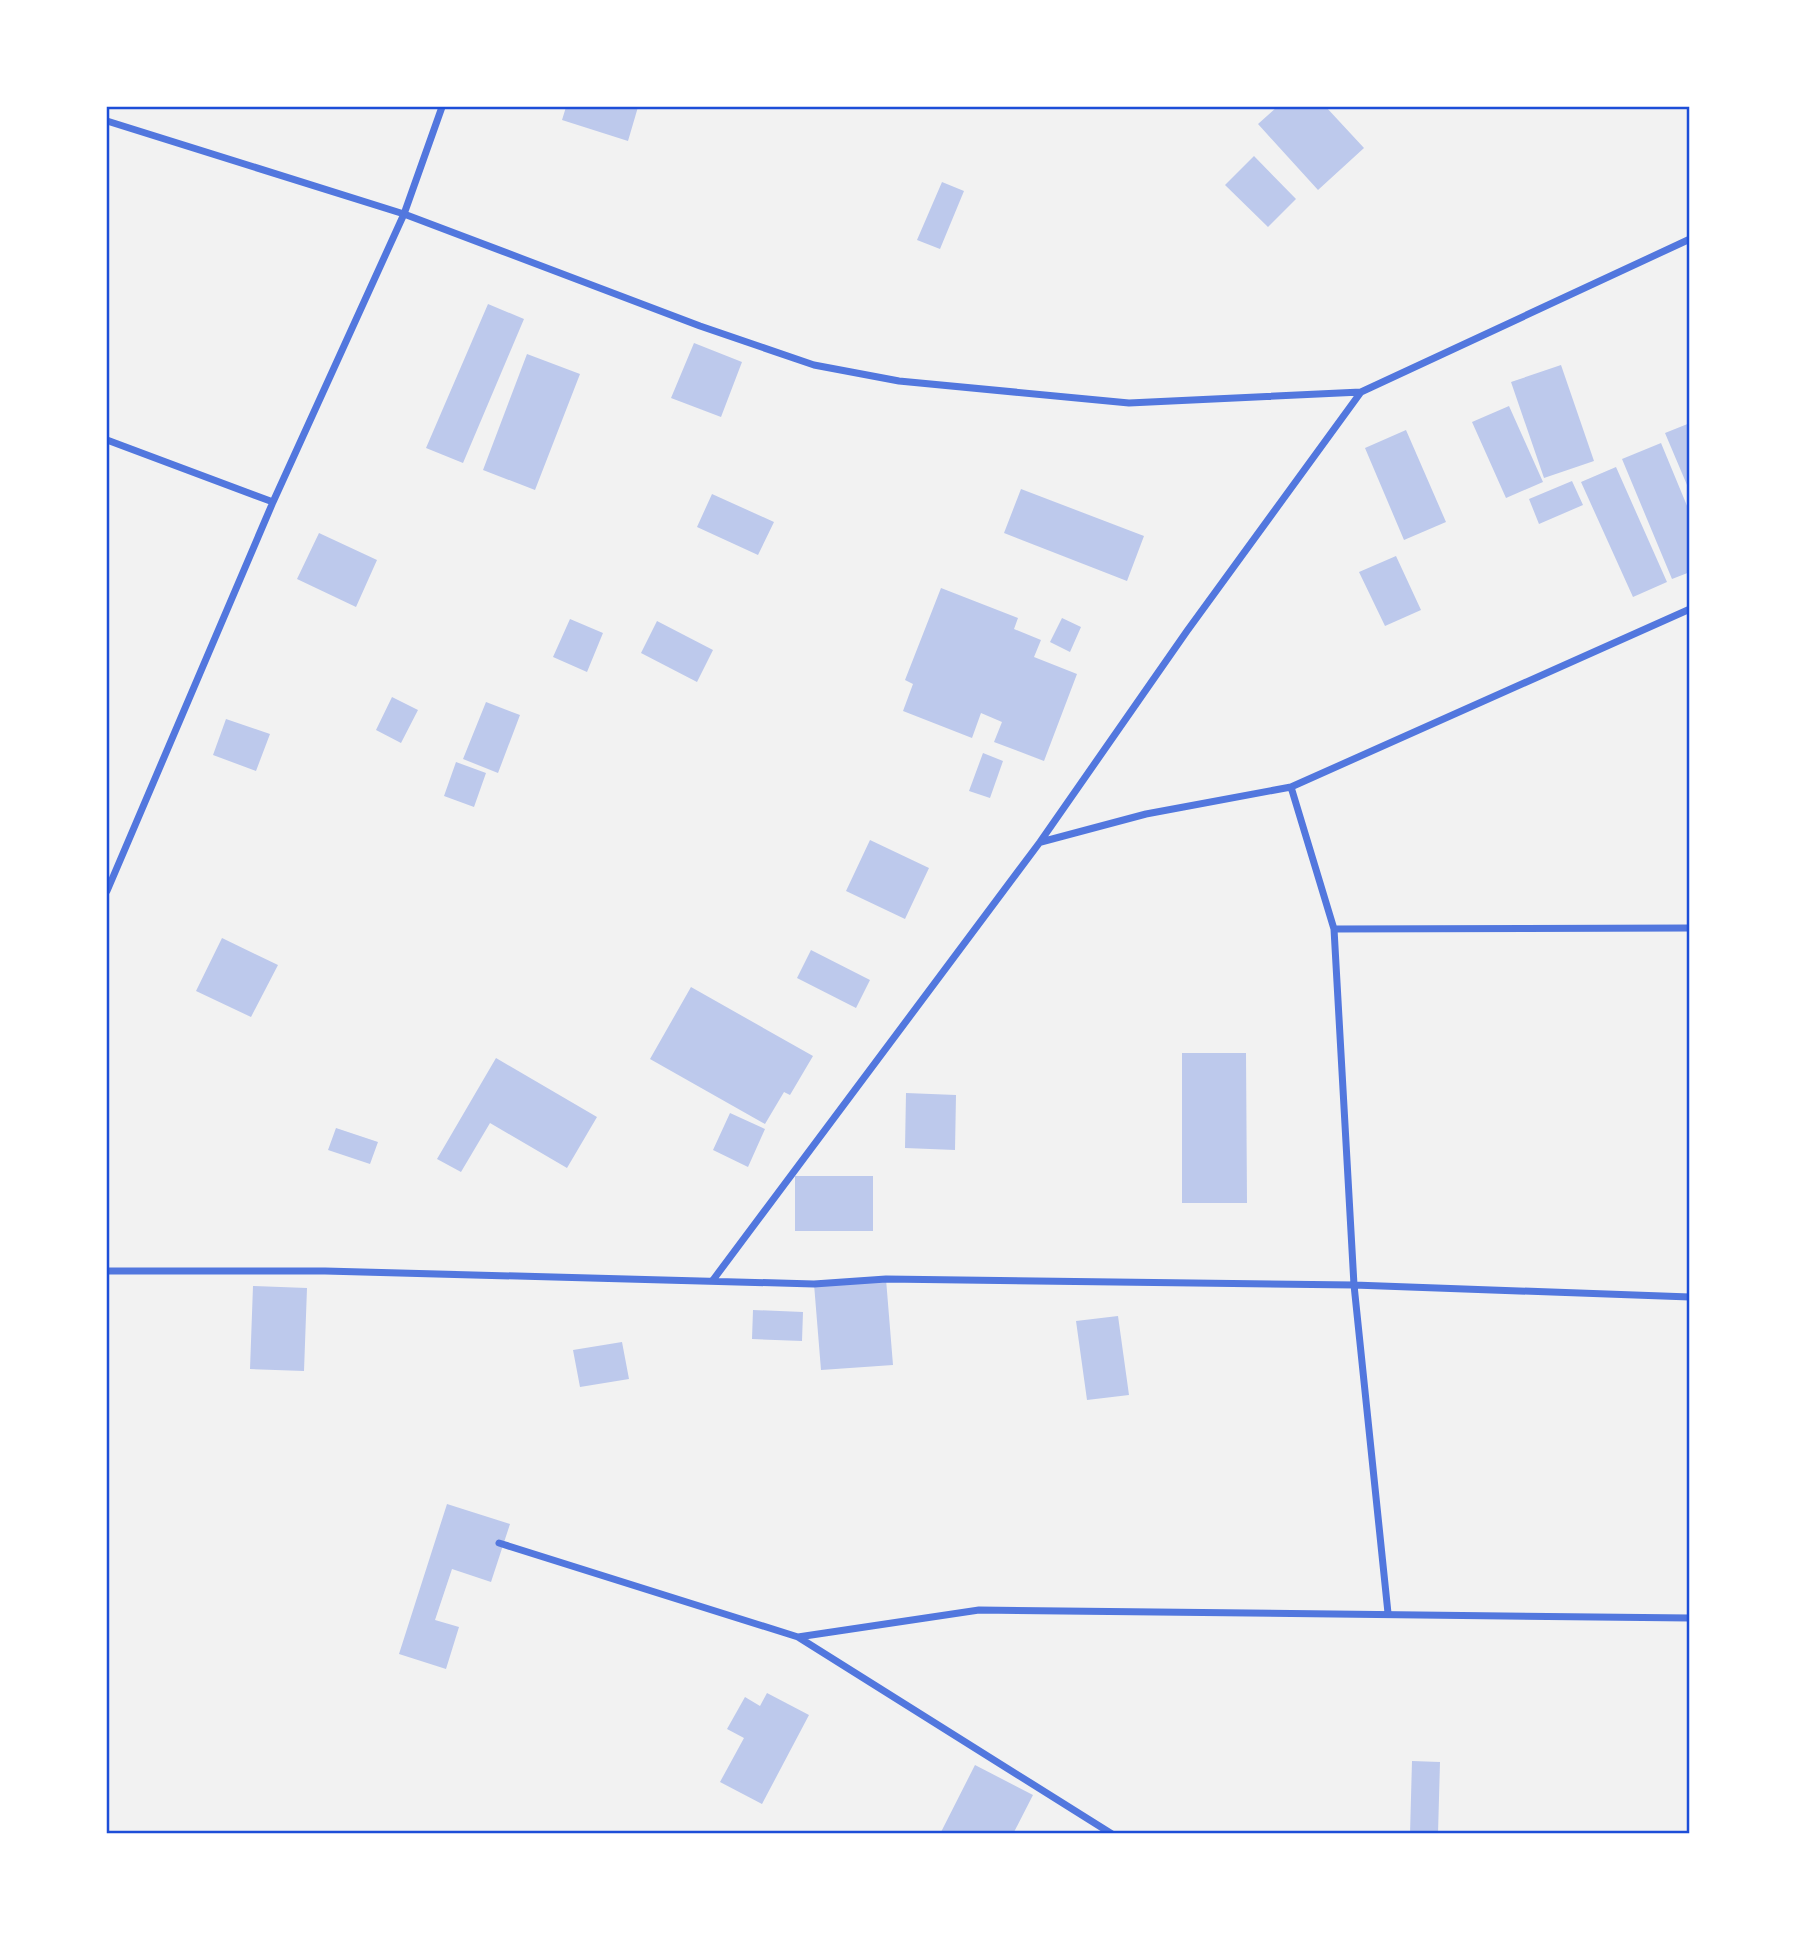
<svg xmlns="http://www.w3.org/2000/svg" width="1797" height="1941" viewBox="0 0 1797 1941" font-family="Bitter,serif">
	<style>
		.building { fill: #bdc9ec }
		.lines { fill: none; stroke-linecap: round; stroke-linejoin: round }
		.minor { stroke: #5277de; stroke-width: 7 }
		.neatline { fill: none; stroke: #1d4ed8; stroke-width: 2.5 }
	</style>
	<rect width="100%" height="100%" fill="#f2f2f2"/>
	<path class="building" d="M566,107H638L628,141L562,120Z
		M1277,107H1326L1364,148L1318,190L1258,124Z
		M1254,156L1296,199L1268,227L1225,185Z
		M942,182L964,191L940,249L917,240Z
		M488,304L524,319L463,463L426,448Z
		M694,343L742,362L721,417L671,398Z
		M527,354L580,374L535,490L483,470Z
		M1561,365L1594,461L1544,478L1511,382Z
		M1509,406L1543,482L1506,498L1472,422Z
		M1690,423V483L1687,485L1665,433Z
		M1406,430L1446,522L1404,540L1365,448Z
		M1661,443L1690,513V572L1672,579L1622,459Z
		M1616,467L1667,582L1633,597L1581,482Z
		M1572,481L1583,505L1539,524L1529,499Z
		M1021,489L1144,536L1127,581L1004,533Z
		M712,494L774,522L758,555L697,527Z
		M319,533L377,560L356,607L297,579Z
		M1396,556L1421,610L1385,626L1359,572Z
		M941,588L1018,618L1014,629L1041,640L1034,657L1077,674L1044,761L994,742L1002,722L981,713L972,738L903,711L913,684L905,680Z
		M1062,618L1081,627L1070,652L1050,642Z
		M570,619L603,633L587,672L553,657Z
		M657,621L713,650L697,682L641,653Z
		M392,697L418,710L401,743L376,730Z
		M486,702L520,715L498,773L463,759Z
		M226,719L270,734L256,771L213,755Z
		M983,753L1003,761L990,798L969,791Z
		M456,762L486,773L474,807L444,796Z
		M870,840L929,868L905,919L846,891Z
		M222,938L278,965L251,1017L196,991Z
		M811,950L870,980L856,1008L797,978Z
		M691,987L813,1056L790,1095L784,1092L765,1124L650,1059Z
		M1182,1053H1246L1247,1203H1182Z
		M496,1058L597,1117L567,1168L490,1123L461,1172L437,1159Z
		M906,1093L956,1095L955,1150L905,1148Z
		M730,1113L765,1129L748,1167L713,1150Z
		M336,1128L378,1142L370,1164L328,1150Z
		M795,1176H873V1231H795Z
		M886,1279L893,1365L821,1370L814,1284Z
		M253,1286L307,1288L304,1371L250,1369Z
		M753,1310L803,1312L802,1341L752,1339Z
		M1118,1316L1129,1395L1087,1400L1076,1321Z
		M622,1342L629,1379L580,1387L573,1350Z
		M447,1504L510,1524L491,1582L452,1569L435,1620L459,1627L446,1669L399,1654Z
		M767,1693L809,1715L762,1804L720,1782L744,1738L727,1729L745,1697L760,1706Z
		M1412,1761L1440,1762L1438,1834H1410Z
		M975,1765L1033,1795L1013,1834H940Z"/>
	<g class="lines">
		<path class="minor" d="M107,121L404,214L700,326L814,365L899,381L1129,403L1361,392L1690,239
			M107,440L273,502
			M1291,787L1334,929L1354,1285L1388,1613
			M1041,842L1146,814L1291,787L1690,609
			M107,891L273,502L404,214L442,107
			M1334,929L1690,928
			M107,1271H325L814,1284L886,1279L1354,1285L1690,1297
			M713,1280L1040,842L1187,631L1361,392
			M499,1543L798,1637L1112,1834
			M798,1637L979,1610L1690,1618"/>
	</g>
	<rect width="1797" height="1941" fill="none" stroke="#ffffff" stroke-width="217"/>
	<rect x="108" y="108" width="1580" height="1724" class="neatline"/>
</svg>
